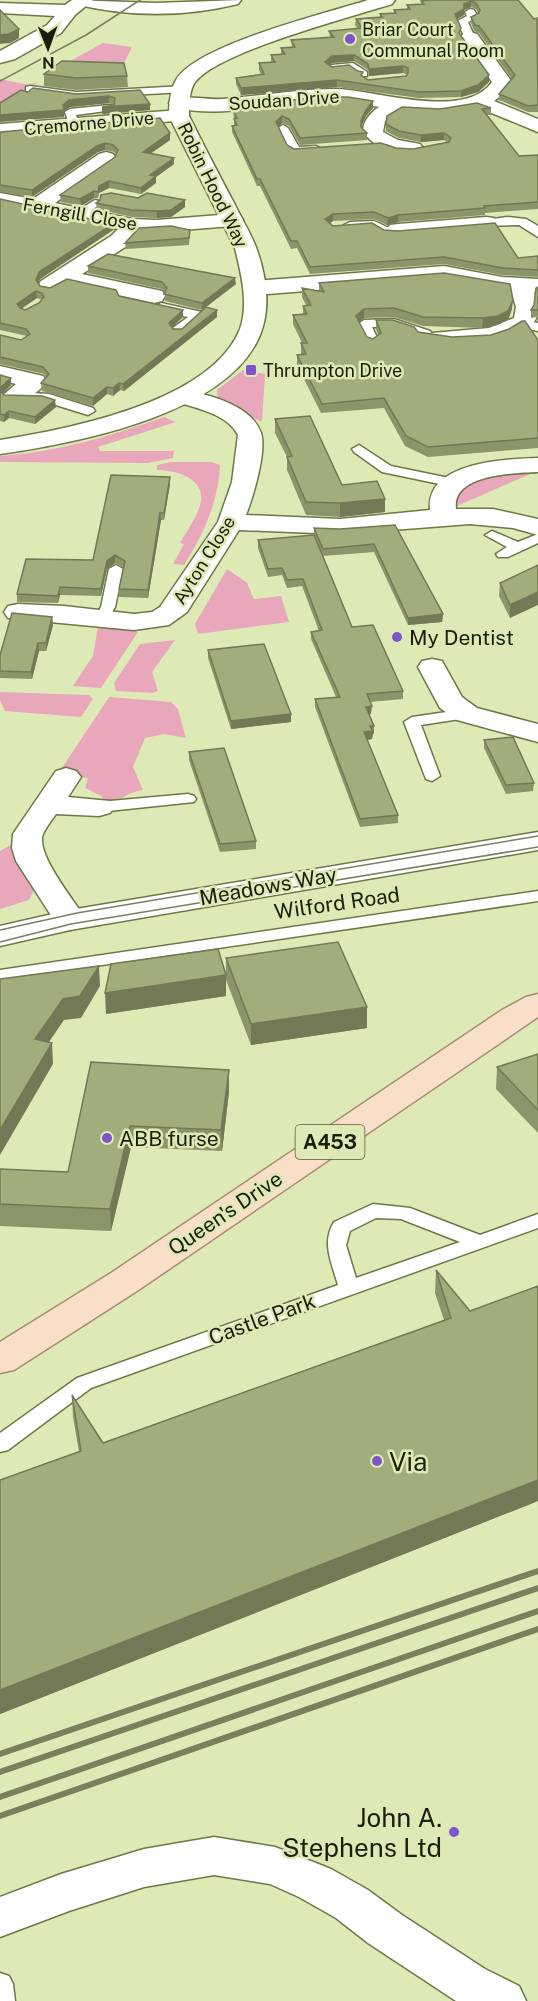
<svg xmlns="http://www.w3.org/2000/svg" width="538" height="2001" viewBox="0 0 538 2001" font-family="'Public Sans',sans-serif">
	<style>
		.green { fill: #e8a7bb }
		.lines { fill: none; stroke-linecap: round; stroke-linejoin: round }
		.lane-casing { stroke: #6d7847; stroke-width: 3 }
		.street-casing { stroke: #6d7847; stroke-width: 3 }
		.secondary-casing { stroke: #6d7847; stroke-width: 3 }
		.primary-casing { stroke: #a88c70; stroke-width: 3 }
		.lane { fill: #fff; fill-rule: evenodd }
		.street { fill: #fff; fill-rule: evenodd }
		.secondary { fill: #fff; fill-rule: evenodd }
		.primary { fill: #f9deca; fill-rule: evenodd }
		.tram { stroke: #79805d; stroke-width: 1.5 }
		.rail { stroke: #79805d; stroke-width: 6 }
		.wall { fill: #8a956a; fill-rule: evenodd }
		.shaded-wall { fill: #717956 }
		.building { fill: #a1ad7b; stroke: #717956; stroke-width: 1.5; fill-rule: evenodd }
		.poi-dot { fill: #8252cb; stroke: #deeab6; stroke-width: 2 }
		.labels { text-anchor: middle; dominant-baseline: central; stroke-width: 5; stroke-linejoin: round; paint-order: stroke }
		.far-poi-label { font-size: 18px; fill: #1a1e0a; stroke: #deeab6; text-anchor: start }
		.far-street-label { font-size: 18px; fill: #1a1e0a; stroke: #deeab6 }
		.shield { fill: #deeab6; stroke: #555b3e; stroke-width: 1.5 }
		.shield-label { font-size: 20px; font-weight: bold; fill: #1a1e0a }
		.poi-label { font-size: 21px; fill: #1a1e0a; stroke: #deeab6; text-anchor: start }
		.street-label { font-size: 21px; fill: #1a1e0a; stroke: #deeab6 }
		.near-poi-label { font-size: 26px; fill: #1a1e0a; stroke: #deeab6; text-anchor: start }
	</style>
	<rect width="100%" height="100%" fill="#deeab6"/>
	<path class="green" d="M103,43L132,47L122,67L65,64Z
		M0,79L29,85L39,82L0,106Z
		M243,370L265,374L262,422L218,400L217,390Z
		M164,417L176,422L98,447L100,451H174L173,458L148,463L0,462V456C57,452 111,436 164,417Z
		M171,462H211L220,465C218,503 204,533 184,565L173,564L184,544L180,543C187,531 196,519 200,505C208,479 176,470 157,470V465Z
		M537,471L457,506L453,501L455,491L486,475Z
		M227,569L247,583L254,599L281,596L289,622L198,634L195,624Z
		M98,626L134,630L138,632L101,688L73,686L93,656Z
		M175,640L152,672L158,691L153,693L116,691L114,683L140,644Z
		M0,692L89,695L93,699L81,717L5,711L0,700Z
		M109,697L171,702L178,709L186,738L164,734L145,738L133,767L143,790C128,792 119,802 106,803L101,796L85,788L88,778L58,774Z
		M14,843L15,855L34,890L29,900L0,909V851Z"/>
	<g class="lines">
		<defs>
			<path id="lane" d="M470,9L474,10L478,17L468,22L475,38L470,41L465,38L457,21L467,16L465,12Z
				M353,63L367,72V76H359L350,69L332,71L327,68L332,65Z
				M30,86L76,92L184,86L189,89L184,92L76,98L26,91V87Z
				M109,105L113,106V110L76,115L79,124L74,127L69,124L65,112L70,109Z
				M283,125L288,128L299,147L316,146L322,149L316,152L291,153L278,128Z
				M95,200L99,201V205L83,216H75V212Z
				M507,217L526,219L538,226V237L519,225L486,226L480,223L486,220Z
				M374,221L387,227L398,226L404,230C392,240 384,232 372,228C363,225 352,232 344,225L350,222Z
				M161,303L202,312L204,315L181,334H173L171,331L173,328L188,317L157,310L155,307Z
				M394,319L430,331L432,334L426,338L393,327H372L379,342L373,346L369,345L358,324L364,320Z
				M522,320L538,323V331L518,327L516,324Z
				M32,393L49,394L93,408L95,411L88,415L43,401L27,400L25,397L27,394Z
				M359,445L391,466L454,479L461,483L454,487L382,472L354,452L352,449Z
				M492,531L518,542L538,534V543L508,557H498L496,554L507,547L485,535Z
				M116,565L123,569L115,607L107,621H97L95,618L101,607L109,569Z
				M467,709L475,714L473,717L421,725L440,776L432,781L426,779L404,722L412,717Z
				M188,794L194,796L196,799L194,802L99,812L91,807L99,802Z
				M538,891V901L0,980V970Z
				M373,1204L410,1208L480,1235L538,1214V1228L91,1388L8,1450L0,1452V1433L77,1378L338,1285C332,1263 321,1243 334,1222ZM376,1218L401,1219L460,1242L356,1278L346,1245L350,1231Z
				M0,1973L9,1976L13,1984L15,2001H0Z"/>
			<path id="street" d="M72,0H93L75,15L61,33L15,59L0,63V51L47,25L55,16L0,13V3L65,5Z
				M470,32L477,34L512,82L502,95L494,101L538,119V132L477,107L440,113L401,111L385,121L383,132L398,140L420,144L423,148L420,152C400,157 375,149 363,132C363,121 370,113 379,107C365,104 352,101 338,101C284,100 226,120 172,107L169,103L172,99C188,95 206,100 223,99C260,96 299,89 337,89C376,90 464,121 492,82L461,38L463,34Z
				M179,110L186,112L189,116L186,120L0,136V124Z
				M106,152L113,154L116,158L113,162L55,203L132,219L157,220L232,214L240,215L243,220L240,225L232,226L157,232H138L127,246L82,274L162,291L165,296L162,301L154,303L67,284L49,293L41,291L38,286L41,281L111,236L118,229L0,205V193L33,199L99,154Z
				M486,217L494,218L497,223L494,228L398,236L390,235L387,230L390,225L398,224Z
				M444,266L502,277L538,279V293L534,292C537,300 538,308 537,316C528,345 457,349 432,343L428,338L432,333L489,328L514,318L516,307L511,291L444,280L255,295L247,293L244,288L247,283L255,281Z
				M0,366L43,376L47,381C38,394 21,405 6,401L2,396L16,384L0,380Z
				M182,389C208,395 251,404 261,433C267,451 253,497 246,515L340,519L430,510C425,462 505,459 538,458V472C515,473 451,474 456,509H493L538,519V535L513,528L470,524L340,534L239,530L187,612L169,625L134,630L8,618L4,612L8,606L18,604L64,606L134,614L152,612L160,607L218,522L232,482L238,435C227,413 194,408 174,401L170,396L174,391Z
				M432,659L442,661L462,697L477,708L538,724V742L457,720L440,708L418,667L422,661Z
				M66,768L76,771L81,777L68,797L110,801L114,807L110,813L99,816L56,814C52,820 46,827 43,834C35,854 75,901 86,920L81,927L70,930L59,927L54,920L16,861L12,848L13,834L56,771Z
				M214,1837L275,1847L331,1869L368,1890L402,1915L485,1969L519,1986L526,2001H456L368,1943L336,1918L299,1897L270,1884L214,1875L144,1887L69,1911L0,1937V1897L61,1874L144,1849Z"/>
			<path id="secondary" d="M72,0L156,3L241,0L238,4C185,17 128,17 75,4Z
				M368,0H395L392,4C351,17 221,51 196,81C189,89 189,105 189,116C204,146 219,175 235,205C242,220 252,235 257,250C265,273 270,302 263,326C239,413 76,443 0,454V440C69,429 211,402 240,329C249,304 241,273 235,248L169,116C169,104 170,90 176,80C196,45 327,13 368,0Z
				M538,832V850L70,930L0,946V926L70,910Z"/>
			<path id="primary" d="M538,994V1017L137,1291L14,1370L0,1373V1342L111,1273L502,1010L526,997Z"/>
		</defs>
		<use href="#lane" class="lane-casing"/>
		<use href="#street" class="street-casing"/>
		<use href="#secondary" class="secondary-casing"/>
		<use href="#primary" class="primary-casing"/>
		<use href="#lane" class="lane"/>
		<use href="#street" class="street"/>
		<use href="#secondary" class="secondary"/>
		<use href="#primary" class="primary"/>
		<path class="tram" d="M0,81L86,35L140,0
			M0,930L77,913L538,836
			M0,942L71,924L538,847"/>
		<path class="rail" d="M0,1754L538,1571
			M0,1772L538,1588
			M0,1797L538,1611
			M0,1816L538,1629"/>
	</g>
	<path class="wall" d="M518,0L534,19H538V112H528L499,100V94L512,79L479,33L474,31L471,23V17L478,13L476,9L471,7L464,10V15L457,19L460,34L489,75V82L478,92L461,97L419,98L337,87L241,95L236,84V78L261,74L259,70V63L271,62V55L281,54V48L292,47L291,40L330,38L329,31L358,29L355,25L356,19L380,17V14L394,13V10L407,9V5L421,4V1ZM354,61L368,70L369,76L403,73L408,75L406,76L368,80L363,77L329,65L332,63Z
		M44,74L127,76L128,87L76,90L44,86Z
		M140,90L150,104V110L102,114L114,105L109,103L70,107L64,111V117L28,92L76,94Z
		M373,101V108L366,116L361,127L367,133V140L300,145L289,126L282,123L278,127L287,145L294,149L396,148L413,149L448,143L444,140L421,142L399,138L386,131V124L440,109L491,108V115H487L519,156L538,155V209L485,213V215L398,222L387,225L374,219L333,221L330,223L333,226L384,230L518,258L538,256V277L502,275L444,264L310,274L297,248L291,249L260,186H257L232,132V126L234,125V119L233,110L250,109V105Z
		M0,132L170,133V140L151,153L174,158V164L156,177V183L141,194L109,188L99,193L98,198H94L81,206L61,202L60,195L115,157L116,154L114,152L105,150L98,152L32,197L0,192Z
		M0,199L113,224V230L40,279L38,283L40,286L119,296L183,310V317L172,327L173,329H182L217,310V317L124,391L120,390L113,396L107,394L93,406L42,391L41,383L46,377L44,374L0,364V335L21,340L27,336L0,330ZM37,298L42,300L39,303L25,310L21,309Z
		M96,203L185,207L171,217L157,218L132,217L97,209Z
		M190,230L189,245L126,249L125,243Z
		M88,266L236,284L202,310L165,301V292L162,289L88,273Z
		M319,283L512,309L508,320L497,325L482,328L423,326L394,317L364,318L359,322L367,337L373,339L378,335L376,329V320L418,332L452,337L538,340V448L428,457L405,446L384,408L321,413L297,365V355H302L301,353V343H302L293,324V315L303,314V306L306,305L302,297V288L319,291Z
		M538,287V317L531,318V310L534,305Z
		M0,375L11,378V385L3,393L4,395L56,407L35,424L9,418L4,422L0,421Z
		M275,419L342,485L385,499V512L340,517L306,515L287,470V457L275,433Z
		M170,484L164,520H161L148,598L119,597V589L123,567L115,563L107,569L101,596L60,595L58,603L17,602V594L93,560Z
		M395,525L443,614L442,622L408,625L374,552L323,556L352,627L403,691V699L370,702L371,714H369L374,726V734H373L372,739L367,740L398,815V823L360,827L315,707V699L336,697L311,639V632L319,631L302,586L287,588L282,575L268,577L258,548V540L314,535V528L340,529Z
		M538,565L510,618L499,596L500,583Z
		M52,617L53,625L46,651H39L32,679L0,678V655Z
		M208,650L291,722L231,729L208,658Z
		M484,740L534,783L533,791L506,794L484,748Z
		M189,752L256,841V849L220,852L189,760Z
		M226,958L367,1007V1028L251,1045L226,980V996L106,1014L226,974Z
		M538,1054V1133L496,1089L497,1067Z
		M91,1062L229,1070V1092L222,1151L131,1147L111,1231L0,1226V1169L68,1172Z
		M436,1270L470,1311L538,1286V1501L0,1714L79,1452L73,1417L72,1395L103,1443L444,1320L435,1293Z"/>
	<path class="shaded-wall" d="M471,1V7L464,10V15L455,20V14L464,4Z
		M19,29V38L10,43L0,44V35Z
		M354,55V61L332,63L325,69V62L332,56Z
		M403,66V73L369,76V69Z
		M489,75V82L478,92L461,97V91Z
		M337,80V87L241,95V88Z
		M109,96V103L70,107L64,111V117L0,122V115L63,105L69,100Z
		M373,101V108L366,116L361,127V121L366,110Z
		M150,104V110L102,114V107Z
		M282,116V123L276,129V122Z
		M170,133V140L143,159V152Z
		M444,133V140L421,142V135Z
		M105,143V150L98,152L32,197V190L97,146Z
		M174,158V164L156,177V183L141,194V188L150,175Z
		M109,181V188L99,193L98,198L99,186Z
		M94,191V198L81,206L80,199Z
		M185,200V207L171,217L157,218V211Z
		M333,214V221L325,226V219Z
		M398,215V222L387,225L388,218Z
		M113,224V230L40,279L36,287V280L39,272Z
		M235,278L236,284L202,310V303Z
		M36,291L37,298L18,311L17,304Z
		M513,300L512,309L508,320L497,325L482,328L483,318Z
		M364,309V318L356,325V316Z
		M183,310V317L169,330V323Z
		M217,310V317L124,391L123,384Z
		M11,378V385L0,396V388Z
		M119,383L120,390L113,396V388Z
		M107,387V394L93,406V398Z
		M55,400L56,407L35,424V417Z
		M9,411V418L4,422V415Z
		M170,477V484L164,520V513Z
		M385,499V512L340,517V503Z
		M160,513L161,520L148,598V590Z
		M115,555V563L107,569L101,596V589L107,561Z
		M60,587V595L58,603V596Z
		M538,592V605L510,618V605Z
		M443,614L442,622L408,625V618Z
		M52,617L53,625L46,651V643Z
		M38,643L39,651L32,679L31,672Z
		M372,706L371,714H366V707Z
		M291,714V722L231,729V721Z
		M373,731L372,739L364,740V732Z
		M99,966L100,986L81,1018L64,1020L36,1061L35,1039L63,999Z
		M226,975V996L106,1014L105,993Z
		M367,1007V1028L251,1045V1024Z
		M52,1043L53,1064L0,1155V1130Z
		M229,1070V1092L222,1151L221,1130Z
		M130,1126L131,1147L111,1231L110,1209Z
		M538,1480V1501L0,1714V1690Z"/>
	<path class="building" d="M429,0H518L534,19L537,18L538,105L528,106L499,94L515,75L479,26L475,25L471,17L479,13L480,10L476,3L471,1L464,4V9L455,14L461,28L459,33L489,75L478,85L461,91L419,92L337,80L241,88L236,78L264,74L259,63L275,62L271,55L285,54L281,48L295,47L291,40L334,37L329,31L362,28L356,19L382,17L380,14L396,13L394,10L410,9L407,5L424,4L421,1ZM354,55L368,64L369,69L403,66L408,68V73L406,76L368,80L361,75L363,72L358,71L349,65L332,67L325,62L332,56Z
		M0,10L19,29L9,34L0,35Z
		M62,61L124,63L127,76L76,78L44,74Z
		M33,88L76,94L140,90L150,104L102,107L114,105L115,98L109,96L69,100L63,105L64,110L0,115V103L21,90L28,92Z
		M318,97H348L373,101L366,110L361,121V127L367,133L300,138L289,119L282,116L276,122L287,145L294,149L381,143L396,148L413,149L449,142L451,138L444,133L421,135L399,131L386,124L387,116L402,107L440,109L477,103L491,108L482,109L519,156L538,155V202L484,206L485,208L398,215L388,218L374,212L333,214L325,219L333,226L372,223L384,230L398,231L495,223L518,258L538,256V270L503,268L444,257L310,267L297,241H291L260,179H257L232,126L237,125L234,119L237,118L233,110L252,109L250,105Z
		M160,118L170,133L143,152L174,158L150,175L156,176L141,188L109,181L99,186L98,192L94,191L80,199L60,195L115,157L118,150L113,145L105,143L97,146L32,190L0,185V132Z
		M111,193L138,198L147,193L185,200L171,210L157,211L132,210L96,203L100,200L101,195Z
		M0,199L113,224L39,272L36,280L40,286L50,288L67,279L116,290L119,296L183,310L169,323L173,329H182L206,307L217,310L123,384L119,383L113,388L107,387L93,398L41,383L49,374L43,367L0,357V335L21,340L30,334L26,329L0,323ZM36,291L42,293L44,297L39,303L25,310L20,308L17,304Z
		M171,226L190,230L189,238L125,243L139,228Z
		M108,254L235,278L202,303L164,294L167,288L162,282L88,266Z
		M444,273L510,284L513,300L508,311L498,316L483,318L423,317L394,308L364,309L356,316L367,337L373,339L381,333L376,320H393L414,327L418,332L452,337L491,335L509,329L522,321H525L538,340V438L428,447L406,436L384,398L322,404L297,355L306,354L301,343H307L293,315L307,314L303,306L311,305L302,288L324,292L319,283Z
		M538,287V310H531L534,305L536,288Z
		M0,375L11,378L0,388Z
		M0,390L4,395L42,396L55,400L35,417L9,411L4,415L0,414Z
		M310,416L342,485L377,481L385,499L340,503L306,502L287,457L292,456L275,419Z
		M111,475L170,477L164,513H160L148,590L119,589L125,561L115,555L107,561L101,589L60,587L58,596L17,594L26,559L93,560Z
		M395,525L443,614L408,618L374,544L323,549L314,528L340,529Z
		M314,535L352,627L373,625L403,691L367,694L372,706L366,707L374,726H370L373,731L364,732L398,815L360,819L315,699L340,697L311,632L322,630L303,579L287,580L282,568L268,569L258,540Z
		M538,565V592L510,605L500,583Z
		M12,613L52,617L46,643H38L31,672L0,671V655Z
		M264,644L291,714L231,721L208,650Z
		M513,737L534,783L506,785L484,740Z
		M224,748L256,841L220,844L189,752Z
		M338,942L367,1007L251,1024L226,958Z
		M218,949L226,975L105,993L111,964Z
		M99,966L80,996L63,999L35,1039L52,1043L0,1130V979Z
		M538,1054V1110L497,1067Z
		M91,1062L229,1070L221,1130L130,1126L110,1209L0,1204V1169L68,1172Z
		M436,1270L470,1311L538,1286V1480L0,1690V1480L81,1451L72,1395L103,1443L451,1318Z"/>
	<g class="poi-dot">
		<circle cx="350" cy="39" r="6"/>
		<rect x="245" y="364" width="12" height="12" rx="3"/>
		<circle cx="397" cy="637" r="6"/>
		<circle cx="107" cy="1138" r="6"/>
		<circle cx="377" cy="1461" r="6"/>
		<circle cx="454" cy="1832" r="6"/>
	</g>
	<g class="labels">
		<g class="far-poi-label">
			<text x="362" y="29">Briar Court<tspan x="362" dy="21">Communal Room</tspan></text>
			<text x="263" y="370">Thrumpton Drive</text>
		</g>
		<g class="far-street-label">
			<text transform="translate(284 100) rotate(-4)">Soudan Drive</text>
			<text transform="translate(89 123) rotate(-5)">Cremorne Drive</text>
			<text transform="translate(213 185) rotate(64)">Robin Hood Way</text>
			<text transform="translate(80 214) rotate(10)">Ferngill Close</text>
			<text transform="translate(204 560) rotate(-58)">Ayton Close</text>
		</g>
		<rect class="shield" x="295.5" y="1125" width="69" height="34" rx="4.5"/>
		<g class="shield-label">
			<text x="330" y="1142">A453</text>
		</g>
		<g class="poi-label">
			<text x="409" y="637">My Dentist</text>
			<text x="119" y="1138">ABB furse</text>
		</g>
		<g class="street-label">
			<text transform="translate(268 886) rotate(-10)">Meadows Way</text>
			<text transform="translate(337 903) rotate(-8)">Wilford Road</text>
			<text transform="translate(225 1213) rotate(-34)">Queen's Drive</text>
			<text transform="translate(262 1319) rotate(-20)">Castle Park</text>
		</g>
		<g class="near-poi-label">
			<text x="389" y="1461">Via</text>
			<text x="442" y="1817" text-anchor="end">John A.<tspan x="442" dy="30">Stephens Ltd</tspan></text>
		</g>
	</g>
	<g transform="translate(48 48) rotate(179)" stroke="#deeab6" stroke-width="4.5" paint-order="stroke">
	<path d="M0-4.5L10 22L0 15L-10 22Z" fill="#1a1e0a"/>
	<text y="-9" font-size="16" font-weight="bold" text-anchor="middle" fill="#1a1e0a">N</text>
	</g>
</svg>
